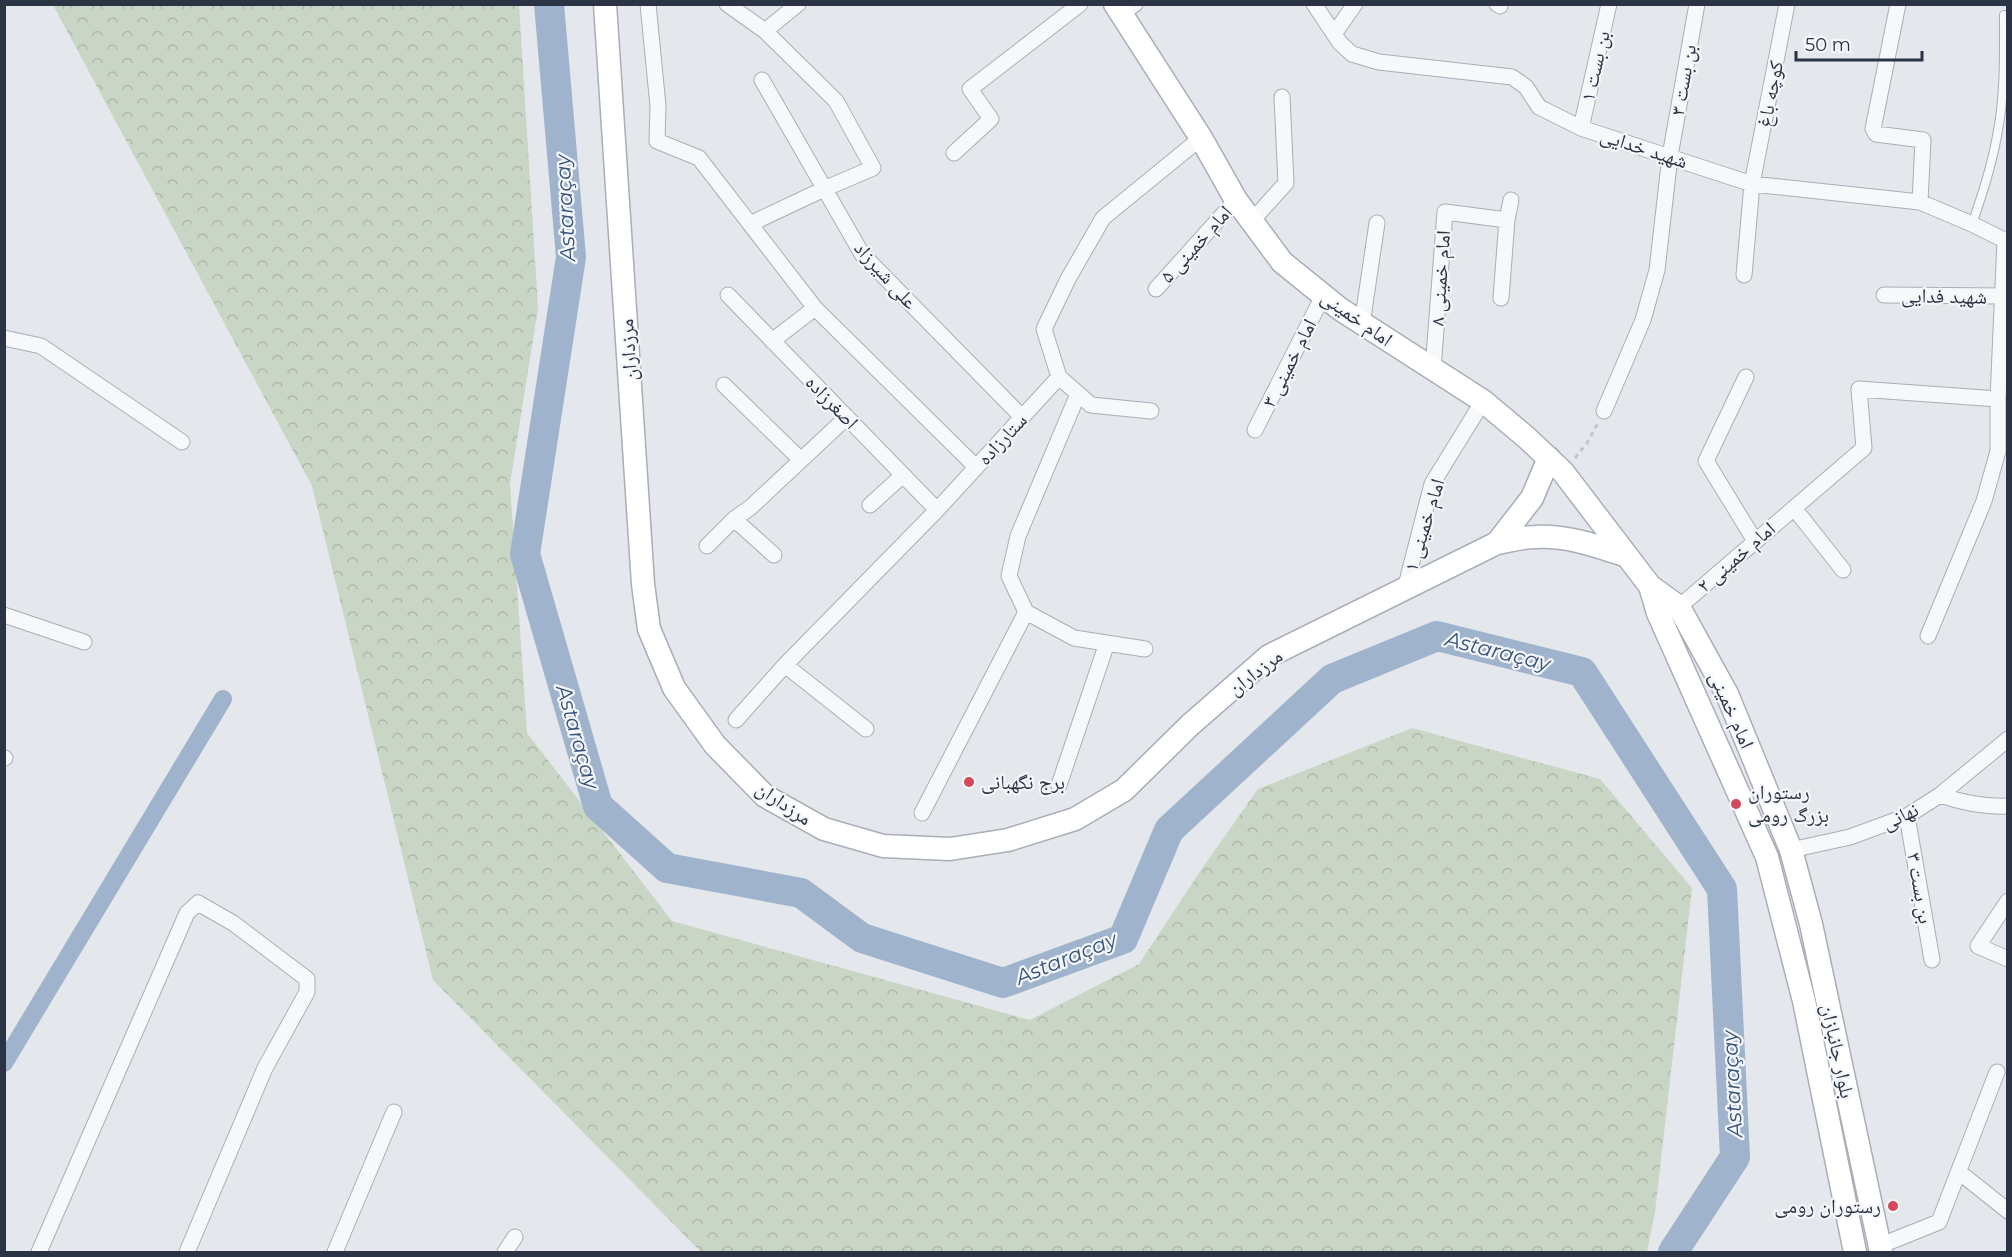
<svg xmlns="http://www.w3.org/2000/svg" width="2012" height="1257" viewBox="0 0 2012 1257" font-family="Montserrat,'Noto Naskh Arabic',sans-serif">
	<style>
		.forest { fill: url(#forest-crowns) }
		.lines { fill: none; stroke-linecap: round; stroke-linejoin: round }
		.canal { stroke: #9fb4cc; stroke-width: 18 }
		.river { stroke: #9fb4cc; stroke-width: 30 }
		.lane-casing { stroke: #a9aeb7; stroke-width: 10 }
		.street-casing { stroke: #a9aeb7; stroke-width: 17 }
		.secondary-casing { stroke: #a9aeb7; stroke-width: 25 }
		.path { stroke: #c2c5cb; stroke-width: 3; stroke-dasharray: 4.5 4.5; stroke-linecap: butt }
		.lane { stroke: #f7f8fa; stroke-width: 8 }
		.street { stroke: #f7f8fa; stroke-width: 15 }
		.secondary { stroke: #fff; stroke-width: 22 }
		.poi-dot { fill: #d1495b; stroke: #f4f6f9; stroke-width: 2 }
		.labels { text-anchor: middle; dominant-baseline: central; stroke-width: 4.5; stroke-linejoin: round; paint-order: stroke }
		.street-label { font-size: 20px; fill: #2b3445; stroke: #f4f6f9 }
		.poi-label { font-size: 20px; fill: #2b3445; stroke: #f4f6f9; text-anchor: start }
		.water-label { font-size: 21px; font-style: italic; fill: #34527a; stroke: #f4f6f9 }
	</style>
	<defs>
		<pattern id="forest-crowns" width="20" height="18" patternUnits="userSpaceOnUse" patternTransform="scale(1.5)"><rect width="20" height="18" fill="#c9d6c5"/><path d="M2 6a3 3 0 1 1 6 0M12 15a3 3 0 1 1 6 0" fill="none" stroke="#adb8ab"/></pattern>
	</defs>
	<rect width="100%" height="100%" fill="#e4e7ec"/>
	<path class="forest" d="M53,5H519L538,308L510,484L527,733L672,921L1030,1020L1139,964L1201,870L1258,789L1412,728L1600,779L1692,888L1655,1212L1647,1252H701L433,980L312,486Z"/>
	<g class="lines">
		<path class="canal" d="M4,1063L223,699"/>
		<path class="river" d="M549,4L571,257L525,554L598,806L667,868L801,893L862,938L1003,983L1123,939L1169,830L1332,679L1437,636L1582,672L1722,889L1735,1157L1673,1252"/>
		<defs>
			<path id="lane" d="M1972,224C1983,193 1993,162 1998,130C2005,94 2004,52 2004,15"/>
			<path id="street" d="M648,4L658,106L657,141L699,158L815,308L976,467
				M727,4L765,31L836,101L873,168L824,189L750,224
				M1314,4L1340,43L1352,54L1379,62L1512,77L1526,87L1539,107L1581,128L1752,184L1920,202L1972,224L2008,242
				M1497,4L1500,6
				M1898,4L1873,129L1876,134L1923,140L1920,202
				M1121,14L1135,4
				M765,31L798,4
				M1334,34L1355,4
				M762,80L862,254L1022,417
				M1581,128L1609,4
				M954,153L991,119L970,89L1080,4
				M1251,222L1286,183L1282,97
				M1744,275L1752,184L1787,4
				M1156,289L1236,200
				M728,295L937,510
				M1884,295L2003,296
				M1501,298L1507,220L1511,200
				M1362,324L1377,223
				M4,338L41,346L182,442
				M772,341L815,308
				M1433,369L1445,212L1507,220
				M1059,377L1044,329L1068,279L1103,218L1201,138
				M1059,377L1091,405L1151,411
				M1746,377L1706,461L1755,541
				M724,385L801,460
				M1078,394L1018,536L1009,576L1026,612L1074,638L1145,649
				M1604,411L1643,320L1657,270L1670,156L1697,4
				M1255,430L1323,296
				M870,505L903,475
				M1794,508L1843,570
				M734,519L774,555
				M707,546L734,519L751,507L847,417
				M1405,589L1432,484L1483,401
				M1679,607L1864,448L1859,389L1998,399
				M4,615L84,642
				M1928,636L1984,501L1998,451V399L2005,241
				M785,665L866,729
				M736,720L785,665L937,510L1059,377
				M4,758H5
				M1059,785L1107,643
				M1940,795L2008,739
				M922,813L1026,612
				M1907,816L1932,960
				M1791,850L1850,837L1907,816L1940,795C1963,803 1983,807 2008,806
				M2008,901L1978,946L2008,959
				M1959,1172L2008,1211
				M1879,1246L1939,1222L1997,1072
				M39,1252L187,913L198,903L233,923L307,979V992L265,1068L187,1252
				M335,1252L394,1112
				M505,1252L515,1237"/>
			<path id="secondary" d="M605,4L643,584L649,629L674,688L715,745L765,796L824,829L883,846L950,849L1008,840L1075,819L1124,790L1190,725L1269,656L1497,543
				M1115,4L1201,138L1236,200L1282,262L1340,309L1483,401L1527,438L1563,472L1650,586L1679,607L1727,694L1791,850L1811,924L1881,1252
				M1549,458L1532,498L1497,543C1509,541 1522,537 1535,537C1567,535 1597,546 1627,556
				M1650,586L1658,613L1767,857L1804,1001L1855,1252"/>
		</defs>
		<use href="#lane" class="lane-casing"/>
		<use href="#street" class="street-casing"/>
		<use href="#secondary" class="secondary-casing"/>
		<path class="path" d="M1575,458L1587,443L1598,423"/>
		<use href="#lane" class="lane"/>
		<use href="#street" class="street"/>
		<use href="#secondary" class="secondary"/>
	</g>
	<g class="poi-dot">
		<circle cx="969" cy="782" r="6"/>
		<circle cx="1736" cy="804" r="6"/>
		<circle cx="1893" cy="1206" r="6"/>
	</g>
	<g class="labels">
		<g class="street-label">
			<text transform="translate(1595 66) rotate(-77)">بن بست ۱</text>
			<text transform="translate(1683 80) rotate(-80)">بن بست ۳</text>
			<text transform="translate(1770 94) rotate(-79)">کوچه باغ</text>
			<text transform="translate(1644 148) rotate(18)">شهید خدایی</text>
			<text transform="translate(1196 244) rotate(-48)">امام خمینی ۵</text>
			<text transform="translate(886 275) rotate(48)">علی شیرزاد</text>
			<text transform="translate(1440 278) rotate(-86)">امام خمینی ۸</text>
			<text transform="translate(1944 296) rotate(1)">شهید فدایی</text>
			<text transform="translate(1357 318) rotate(35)">امام خمینی</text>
			<text transform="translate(628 350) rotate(-94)">مرزداران</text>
			<text transform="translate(1289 363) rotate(-63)">امام خمینی ۳</text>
			<text transform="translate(832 402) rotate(46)">اصغرزاده</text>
			<text transform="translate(1002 439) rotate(-47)">ستارزاده</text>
			<text transform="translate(1424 525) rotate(-73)">امام خمینی ۱</text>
			<text transform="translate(1736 557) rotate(-41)">امام خمینی ۲</text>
			<text transform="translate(1255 672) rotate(-37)">مرزداران</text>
			<text transform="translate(1732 710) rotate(66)">امام خمینی</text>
			<text transform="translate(784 803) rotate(34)">مرزداران</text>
			<text transform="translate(1900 816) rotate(-25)">نهانی</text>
			<text transform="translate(1920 888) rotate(80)">بن بست ۳</text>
			<text transform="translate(1838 1051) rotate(78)">بلوار جانبازان</text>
		</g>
		<g class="poi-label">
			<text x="981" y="782">برج نگهبانی</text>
			<text x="1748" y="792">رستوران<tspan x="1748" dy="23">بزرگ رومی</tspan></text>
			<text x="1881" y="1206" text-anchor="end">رستوران رومی</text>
		</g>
		<g class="water-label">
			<text transform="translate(565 208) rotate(-93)">Astaraçay</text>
			<text transform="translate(1498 651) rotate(14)">Astaraçay</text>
			<text transform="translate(578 737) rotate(74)">Astaraçay</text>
			<text transform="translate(1066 958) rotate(-22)">Astaraçay</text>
			<text transform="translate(1732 1084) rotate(-93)">Astaraçay</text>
		</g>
	</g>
	<rect width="2012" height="1257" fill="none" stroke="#2b3445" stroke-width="12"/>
	<path d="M1796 51v9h126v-9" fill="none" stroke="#2b3445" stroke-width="3"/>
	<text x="1805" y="51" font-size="18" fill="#2b3445" stroke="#f4f6f9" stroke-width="4.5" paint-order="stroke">50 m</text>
</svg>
